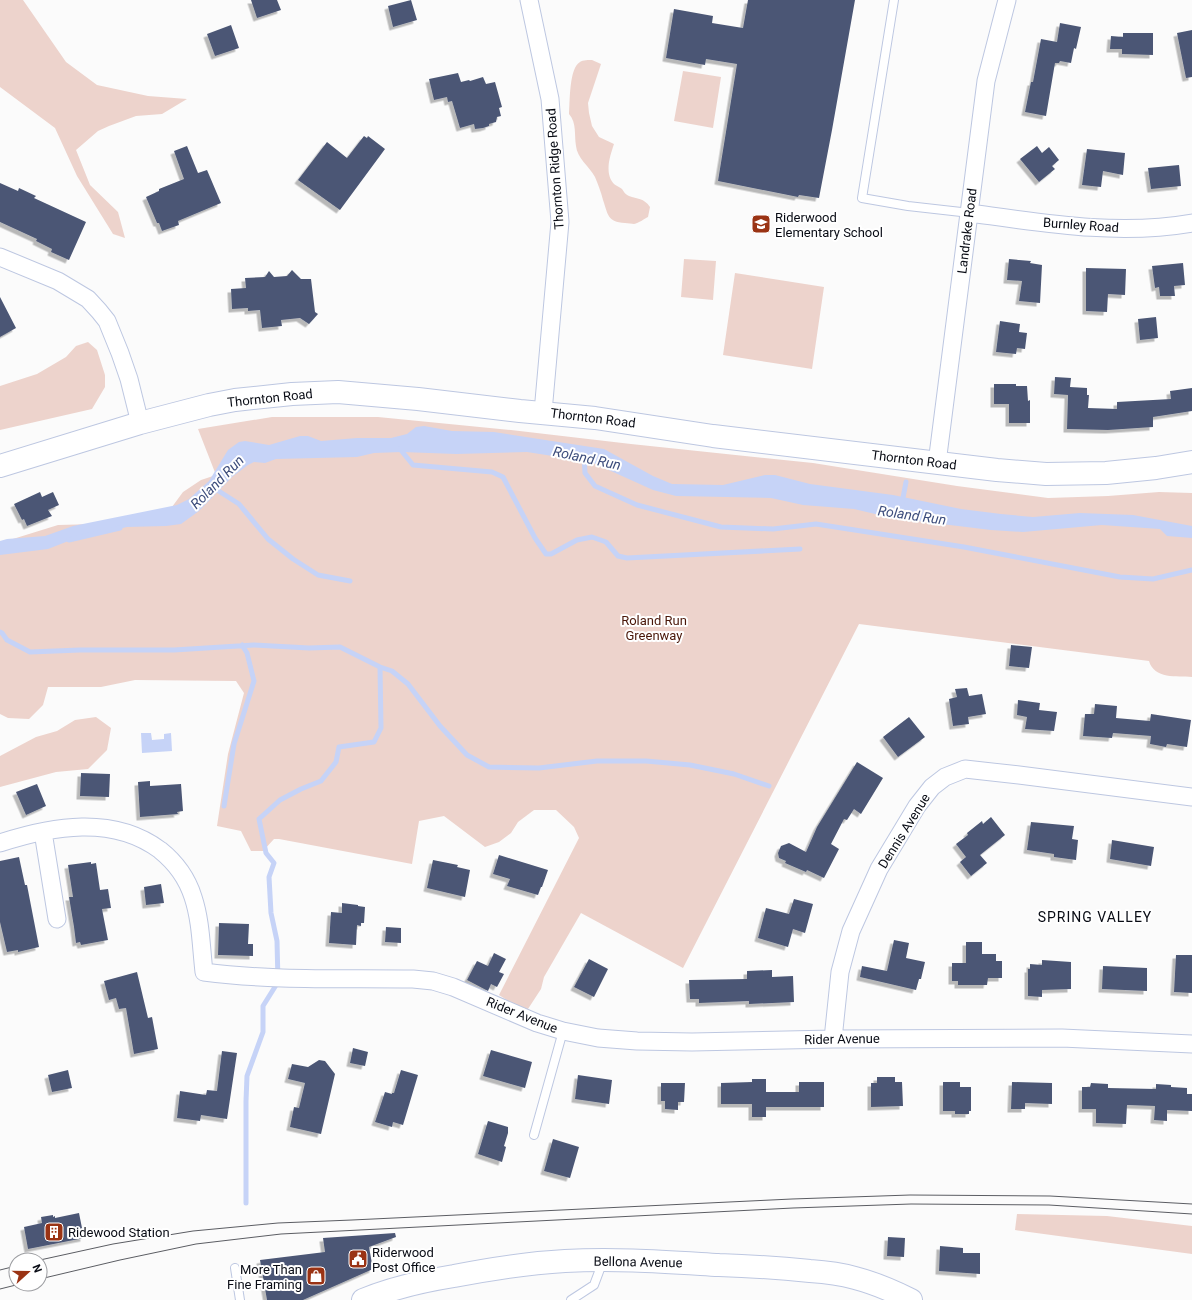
<svg xmlns="http://www.w3.org/2000/svg" width="1192" height="1300" viewBox="0 0 1192 1300" font-family="Roboto,sans-serif">
	<style>
		.green { fill: #edd3cc }
		.water { fill: #c6d3f7 }
		.lines { fill: none; stroke-linecap: round; stroke-linejoin: round }
		.stream { stroke: #c6d3f7; stroke-width: 5 }
		.building { fill: #4c5775; filter: url(#shadow) }
		.lane-casing { stroke: #bdc7e1; stroke-width: 10 }
		.street-casing { stroke: #bdc7e1; stroke-width: 19 }
		.secondary-casing { stroke: #bdc7e1; stroke-width: 24 }
		.lane { stroke: #fff; stroke-width: 8 }
		.street { stroke: #fff; stroke-width: 17 }
		.secondary { stroke: #fff; stroke-width: 22 }
		.tram { stroke: #5b5d63; stroke-width: 1 }
		.labels { text-anchor: middle; dominant-baseline: central; stroke-width: 4; stroke-linejoin: round; paint-order: stroke }
		.street-label { font-size: 13px; fill: #080b14; stroke: #fff }
		.poi-label { font-size: 13px; fill: #080b14; stroke: #fff; text-anchor: start }
		.park-label { font-size: 13px; fill: #491608; stroke: #fff }
		.water-label { font-size: 14px; font-style: italic; fill: #3d4d7c; stroke: #fff }
		.neighbourhood-label { font-size: 14px; letter-spacing: 1px; fill: #080b14; stroke: #fff }
	</style>
	<defs>
		<filter id="shadow"><feDropShadow dx="-3.5" dy="3.5" stdDeviation="0" flood-color="#0004"/></filter>
	</defs>
	<rect width="100%" height="100%" fill="#fbfbfb"/>
	<path class="green" d="M0,0H23L66,62L97,85L148,96L187,99L162,114L136,116L109,126L98,131L76,150L90,185L118,212L125,238L113,234L77,176L55,128L0,87Z
		M592,60L601,64L588,103L589,113L592,126L599,137L614,144C610,156 604,173 614,184C616,186 620,187 622,189C624,192 625,194 629,196C637,199 644,198 650,207L648,217C644,219 639,223 634,224C632,224 628,223 625,223C607,222 608,214 603,200C601,192 598,184 595,177C589,166 577,158 576,146C574,135 577,123 569,114C570,102 569,68 580,62C583,60 589,60 592,60Z
		M683,71L721,77L713,128L674,121Z
		M684,259L716,261L713,300L681,297Z
		M735,273L824,287L812,369L723,355Z
		M88,342L97,350L105,375V387L92,409L0,430V386L37,374L66,357L76,346Z
		M272,417H378L511,430L631,444L813,463L957,486L1048,498L1108,496L1159,492L1192,493V677C1177,676 1154,679 1149,661L859,624L683,968L581,913L544,977L541,989L526,1012L499,995L579,838L574,827L556,810H534L518,822L511,833L499,842L485,847L444,816L419,821L412,864L279,839H274L263,851H251L241,831L217,826L228,754L244,693L236,681L135,680L101,687H48L43,705L29,719L8,718L0,714V543L58,525L96,524L169,511L183,492L201,480L216,475L198,429Z
		M96,717L111,728L107,750L88,769L56,772L0,787V756L36,737L57,731L75,720Z
		M1017,1214L1107,1216L1192,1226V1254L1015,1230Z"/>
	<path class="water" d="M424,426L452,431L494,432L604,449L653,476L672,484L723,485L765,475H775L810,484L893,495L961,509L1001,514L1033,517L1080,513L1133,515L1192,526V538L1167,536L1160,529L1102,525L1023,532L991,530L892,518L854,509L803,505L771,498L676,496L653,490L591,462L527,452L456,454L402,452L374,453L357,457L276,459L265,463L254,462L248,465L232,477L199,511L181,524L166,526L127,527L71,540L48,549L0,555V541L7,539L45,536L73,526L177,505L189,499L209,481L228,450L239,442L245,441L269,445L300,436H308L321,441L357,438H391L407,434L416,427Z
		M141,733H151L152,740L164,739V734L171,733L172,751L142,753Z"/>
	<g class="lines">
		<path class="stream" d="M400,449L413,465L492,472L503,477L535,538L546,554H551L577,540L592,537L606,542L618,556L627,558L800,549
			M584,456L585,473L595,486L637,505L721,527L773,529L816,524L964,547L1120,577L1153,579L1192,570
			M214,488L239,504L268,539L293,559L318,575L350,581
			M902,503L906,482
			M69,540L120,528
			M0,632L2,633L7,640L30,652L80,650H174L254,645L309,648L340,647L380,667L392,671L408,684L440,726L467,755L489,767L539,768L597,761H646L690,765L734,774L769,786
			M224,806L234,744L254,681L247,653L242,645
			M246,1203V1101L247,1076L263,1032V1006L278,982L277,941L271,913L269,877L274,863L266,853L259,819L280,800L301,789L321,781L336,762L339,747L374,742L381,728L380,667"/>
	</g>
	<path class="building" d="M251,0H277L281,10L257,18Z
		M411,0L417,20L393,27L388,6Z
		M748,0H855L832,130L819,198L799,195L798,197L718,181L737,64L706,59L705,65L666,58L674,9L713,16L712,23L743,28Z
		M1060,23L1081,27L1076,49L1074,48L1071,63L1060,61L1059,63H1055L1046,116L1025,112L1031,82H1033L1041,39L1057,42Z
		M231,25L239,48L215,56L207,34Z
		M1192,30V77L1186,78L1177,33Z
		M1123,33H1153V55L1122,54V49H1110L1111,36L1123,37Z
		M458,73L461,82L469,80L470,81L483,77L486,84L495,82L502,107L499,108L501,116L497,117L496,122L489,124V126L483,128L475,129L474,124L460,128L452,101L448,102L447,97L434,100L429,79Z
		M364,136L367,138L368,136L385,149L340,210L298,180L327,142L347,158Z
		M187,146L198,173L207,170L221,203L178,221L179,225L162,231L159,223H157L146,197L159,191V189L184,179L174,151Z
		M1037,146L1042,153L1049,147L1059,160L1052,166L1055,169L1039,182L1020,159Z
		M1087,149L1125,153L1123,175L1103,171L1101,187L1082,185Z
		M1179,165L1181,186L1151,189L1148,168Z
		M0,183L18,191L19,188L36,196L34,198L86,222L69,260L51,252L52,249L36,241L37,239L0,222Z
		M1009,259L1031,261L1030,263L1042,265L1040,303L1019,301L1022,281L1007,280Z
		M1183,263L1185,285L1174,286L1175,296H1160L1159,287L1155,288L1152,266Z
		M1086,268L1126,269L1125,295L1108,294L1107,312L1086,311Z
		M292,270L301,279H311L315,312L318,314L309,324L300,318L281,320L282,326L262,328L260,310L248,311V308L232,309L231,289L246,288L245,278L265,277L269,271L274,277L287,276Z
		M0,297L16,328L0,337Z
		M1156,317L1158,338L1140,340L1138,319Z
		M1000,321L1020,324L1019,332L1027,333L1025,349L1017,348L1016,354L996,352Z
		M1055,377L1071,378L1070,387L1087,388V395H1089L1088,408L1117,409V402L1171,399L1170,391L1192,388V411L1153,417V427L1108,430L1067,429L1068,395L1054,394Z
		M994,384H1016V386H1027L1028,401L1030,400V423H1009V404H994Z
		M40,492L42,497L53,492L59,505L48,510L52,516L27,526L24,519L22,520L14,504Z
		M1011,645L1032,647L1029,668L1009,666Z
		M967,688L969,696L982,694L986,714L968,717L969,724L953,726L949,699L957,697L955,689Z
		M1018,700L1040,703L1039,710L1057,712L1054,731L1025,729L1027,717L1017,715Z
		M1095,704L1117,706L1116,718L1150,721L1151,714L1191,720L1187,747L1167,744L1166,747L1150,744L1151,736L1113,733L1112,738L1083,736L1085,714H1094Z
		M909,717L925,737L898,757L883,737Z
		M857,762L883,778L861,814L854,809L847,820L844,819L831,844L839,849L824,878L807,870L806,872L785,863L786,861L779,858L778,853L781,846L789,843L806,852L817,827Z
		M81,773L110,774L109,797L80,796Z
		M150,781V786L181,784L183,811L177,812L178,814L140,817L138,782Z
		M37,784L46,806L26,815L16,792Z
		M991,817L1005,835L980,855L987,863L971,876L960,862L966,857L956,844L968,835L967,833L982,821L983,824Z
		M1031,822L1074,826L1072,839L1078,840L1076,860L1054,857V854L1027,850Z
		M1112,840L1154,847L1151,866L1110,859Z
		M499,855L548,870L542,887H541L538,895L507,886L510,879L493,874Z
		M19,857L25,885H27L39,947L18,952V950L7,952L0,922V861Z
		M433,860L458,865L457,867L470,870L465,897L427,888Z
		M91,862V864L96,863L100,890L108,889L111,908L102,909L108,940L81,945L80,942L76,943L74,927L69,897H73L68,865Z
		M161,884L164,903L146,905L144,887Z
		M794,899L813,904L805,933L793,929L788,947L758,938L766,908L789,914Z
		M342,903L358,905V906L365,907L364,923H361V926L357,925L356,945L329,943L331,912L342,913Z
		M219,923L249,924L248,944H253V956L218,955Z
		M386,927L401,928V943L385,942Z
		M894,940L909,943L906,958L925,962L921,979H919L916,990L860,977L862,966L887,971Z
		M966,942H982V954H996V961H1002V978H988L987,985H958V981H952V963H966Z
		M494,953L506,959L499,972L504,974L497,987L491,984L488,991L467,980L477,961L488,966Z
		M1176,955H1192V993L1174,992Z
		M589,959L608,969L594,997L574,987Z
		M1042,960L1071,962V989L1042,990V997L1028,996V969H1030V964L1042,965Z
		M1103,966L1147,968V991L1102,989Z
		M772,970V977L793,976L794,1002L749,1004V1001L699,1003V999H690L689,980L747,979V971Z
		M137,972L148,1018L152,1017L158,1049L134,1054L126,1008L119,1009L116,998L109,1000L104,981Z
		M353,1048L368,1052L365,1066L350,1063Z
		M491,1050L532,1062L525,1088L483,1076Z
		M222,1051L237,1053L227,1119L201,1115L200,1121L177,1118L180,1091L206,1095L207,1090L217,1091Z
		M319,1060L325,1061L335,1074L321,1134L290,1127L294,1107L299,1108L305,1083L288,1079L292,1064L308,1067Z
		M68,1070L72,1088L52,1092L48,1075Z
		M401,1070L418,1075L403,1125L393,1122L392,1127L375,1122L385,1092L392,1094V1093H394Z
		M578,1075L612,1080L609,1104L575,1099Z
		M877,1077H895V1082H902L903,1106L871,1107V1083H877Z
		M752,1079H766V1092H799V1082H824V1107H766V1117H752V1104H721V1083L752,1082Z
		M943,1082H960V1087H971V1111H969V1114H955V1111H943Z
		M1012,1082L1052,1083V1104L1025,1103V1109H1011Z
		M661,1083H685L684,1102H678V1110L665,1109V1101H661Z
		M1091,1083L1108,1084V1088L1156,1089V1084L1171,1085V1087L1187,1088V1094H1192V1111L1167,1110V1121L1154,1120L1155,1106L1127,1105L1126,1124L1096,1123V1109H1082V1087H1090Z
		M488,1121L508,1127V1133L504,1146L506,1147L502,1162L478,1154Z
		M553,1139L579,1147L570,1178L544,1171Z
		M79,1213L84,1238L28,1249L24,1227L42,1223L41,1217L53,1215V1217L55,1216V1218Z
		M395,1233L396,1237L369,1247L373,1269L303,1300H267L260,1260L325,1252L323,1238Z
		M888,1237L905,1238L904,1257L887,1256Z
		M940,1246L963,1248V1253H980V1274L939,1271Z"/>
	<g class="lines">
		<defs>
			<path id="lane" d="M894,0L862,198L908,206L970,213
				M534,1135L563,1031
				M235,1268L240,1300
				M571,1300L594,1285L603,1261"/>
			<path id="street" d="M529,0L550,99L560,222L543,412
				M970,213C1043,223 1118,236 1192,223
				M0,257L58,281L88,299L99,311L107,321L120,353L129,379L140,423
				M937,463L986,81L1007,0
				M43,832L57,919
				M0,843C52,826 113,815 160,850C175,862 187,878 193,897C201,921 201,946 204,972C273,981 344,978 413,979L433,981L453,987L537,1023L563,1031L598,1038L637,1041L692,1042L833,1039L1062,1038L1192,1044
				M833,1039L840,972L851,931L879,869L917,806L932,787L945,777L965,769L1019,775L1192,797"/>
			<path id="secondary" d="M0,466L140,423L209,405L235,400L292,394L338,392L418,399L520,411L595,418L713,436L997,470L1046,474L1106,473L1156,468L1192,462
				M363,1300C392,1288 423,1281 454,1276C490,1269 528,1263 565,1261C616,1258 668,1262 719,1265C750,1266 780,1268 810,1271C825,1272 841,1274 855,1278C874,1283 893,1291 911,1300"/>
		</defs>
		<use href="#lane" class="lane-casing"/>
		<use href="#street" class="street-casing"/>
		<use href="#secondary" class="secondary-casing"/>
		<use href="#lane" class="lane"/>
		<use href="#street" class="street"/>
		<use href="#secondary" class="secondary"/>
		<path class="tram" d="M40,1260L113,1244L193,1231L278,1223L352,1220L792,1199L910,1195L1050,1196L1192,1204
			M0,1270L16,1266
			M40,1279L120,1260L196,1244L281,1234L793,1208L911,1204L1049,1205L1192,1214
			M0,1289L20,1284"/>
	</g>
	<defs>
		<symbol id="school-square" viewBox="-11 -11 22 22"><rect x="-9" y="-9" width="18" height="18" rx="4" fill="#9a3314" stroke="#fff"/><path d="M0-5L7-2L0 1L-7-2ZM-4 1L0 2.5L4 1V4Q0 6-4 4Z" fill="#fff"/></symbol>
		<symbol id="building-square" viewBox="-11 -11 22 22"><rect x="-9" y="-9" width="18" height="18" rx="4" fill="#9a3314" stroke="#fff"/><path d="M-4-6H4V6H1V3H-1V6H-4ZM-2.5-4.3h1.7v1.8h-1.7ZM.8-4.3h1.7v1.8H.8ZM-2.5-1h1.7V.8h-1.7ZM.8-1h1.7V.8H.8Z" fill="#fff"/></symbol>
		<symbol id="civic-square" viewBox="-11 -11 22 22"><rect x="-9" y="-9" width="18" height="18" rx="4" fill="#9a3314" stroke="#fff"/><path d="M-.6-6.5H3V-4.5H.6V-3L4-1V1h2V6H-6V1h2V-1L-.6-3ZM-1.2 2.5V6h2.4V2.5Z" fill="#fff"/></symbol>
		<symbol id="shop-square" viewBox="-11 -11 22 22"><rect x="-9" y="-9" width="18" height="18" rx="4" fill="#9a3314" stroke="#fff"/><path d="M-5-2.5h2.3a2.7 3.5 0 0 1 5.4 0H5L5.5 6h-11ZM-1.5-2.5h3a1.5 2.3 0 0 0-3 0Z" fill="#fff"/></symbol>
	</defs>
	<g fill-rule="evenodd">
		<use href="#school-square" x="750" y="213" width="22" height="22"/>
		<use href="#building-square" x="43" y="1221" width="22" height="22"/>
		<use href="#civic-square" x="347" y="1248" width="22" height="22"/>
		<use href="#shop-square" x="305" y="1265" width="22" height="22"/>
	</g>
	<g class="labels">
		<g class="street-label">
			<text transform="translate(555 169) rotate(-94)">Thornton Ridge Road</text>
			<text transform="translate(1081 225) rotate(4)">Burnley Road</text>
			<text transform="translate(967 231) rotate(-83)">Landrake Road</text>
			<text transform="translate(270 398) rotate(-6)">Thornton Road</text>
			<text transform="translate(593 418) rotate(7)">Thornton Road</text>
			<text transform="translate(914 460) rotate(7)">Thornton Road</text>
			<text transform="translate(904 831) rotate(-58)">Dennis Avenue</text>
			<text transform="translate(522 1015) rotate(22)">Rider Avenue</text>
			<text transform="translate(842 1039) rotate(-1)">Rider Avenue</text>
			<text transform="translate(638 1262) rotate(1)">Bellona Avenue</text>
		</g>
		<g class="poi-label">
			<text x="775" y="217">Riderwood<tspan x="775" dy="15">Elementary School</tspan></text>
			<text x="68" y="1232">Ridewood Station</text>
			<text x="372" y="1252">Riderwood<tspan x="372" dy="15">Post Office</tspan></text>
			<text x="302" y="1269" text-anchor="end">More Than<tspan x="302" dy="15">Fine Framing</tspan></text>
		</g>
		<g class="park-label">
			<text x="654" y="620">Roland Run<tspan x="654" dy="15">Greenway</tspan></text>
		</g>
		<g class="water-label">
			<text transform="translate(587 458) rotate(12)">Roland Run</text>
			<text transform="translate(217 482) rotate(-45)">Roland Run</text>
			<text transform="translate(912 515) rotate(8)">Roland Run</text>
		</g>
		<g class="neighbourhood-label">
			<text x="1095" y="917">SPRING VALLEY</text>
		</g>
	</g>
	<g transform="translate(28 1272) rotate(69)"><circle r="19" fill="#ffffff" stroke="#9c9da1"/>
	<path d="M0-3L7 15L0 10L-7 15Z" fill="#9a3314"/>
	<text y="-6" font-size="11" font-weight="bold" text-anchor="middle" fill="#080b14">N</text>
	</g>
</svg>
